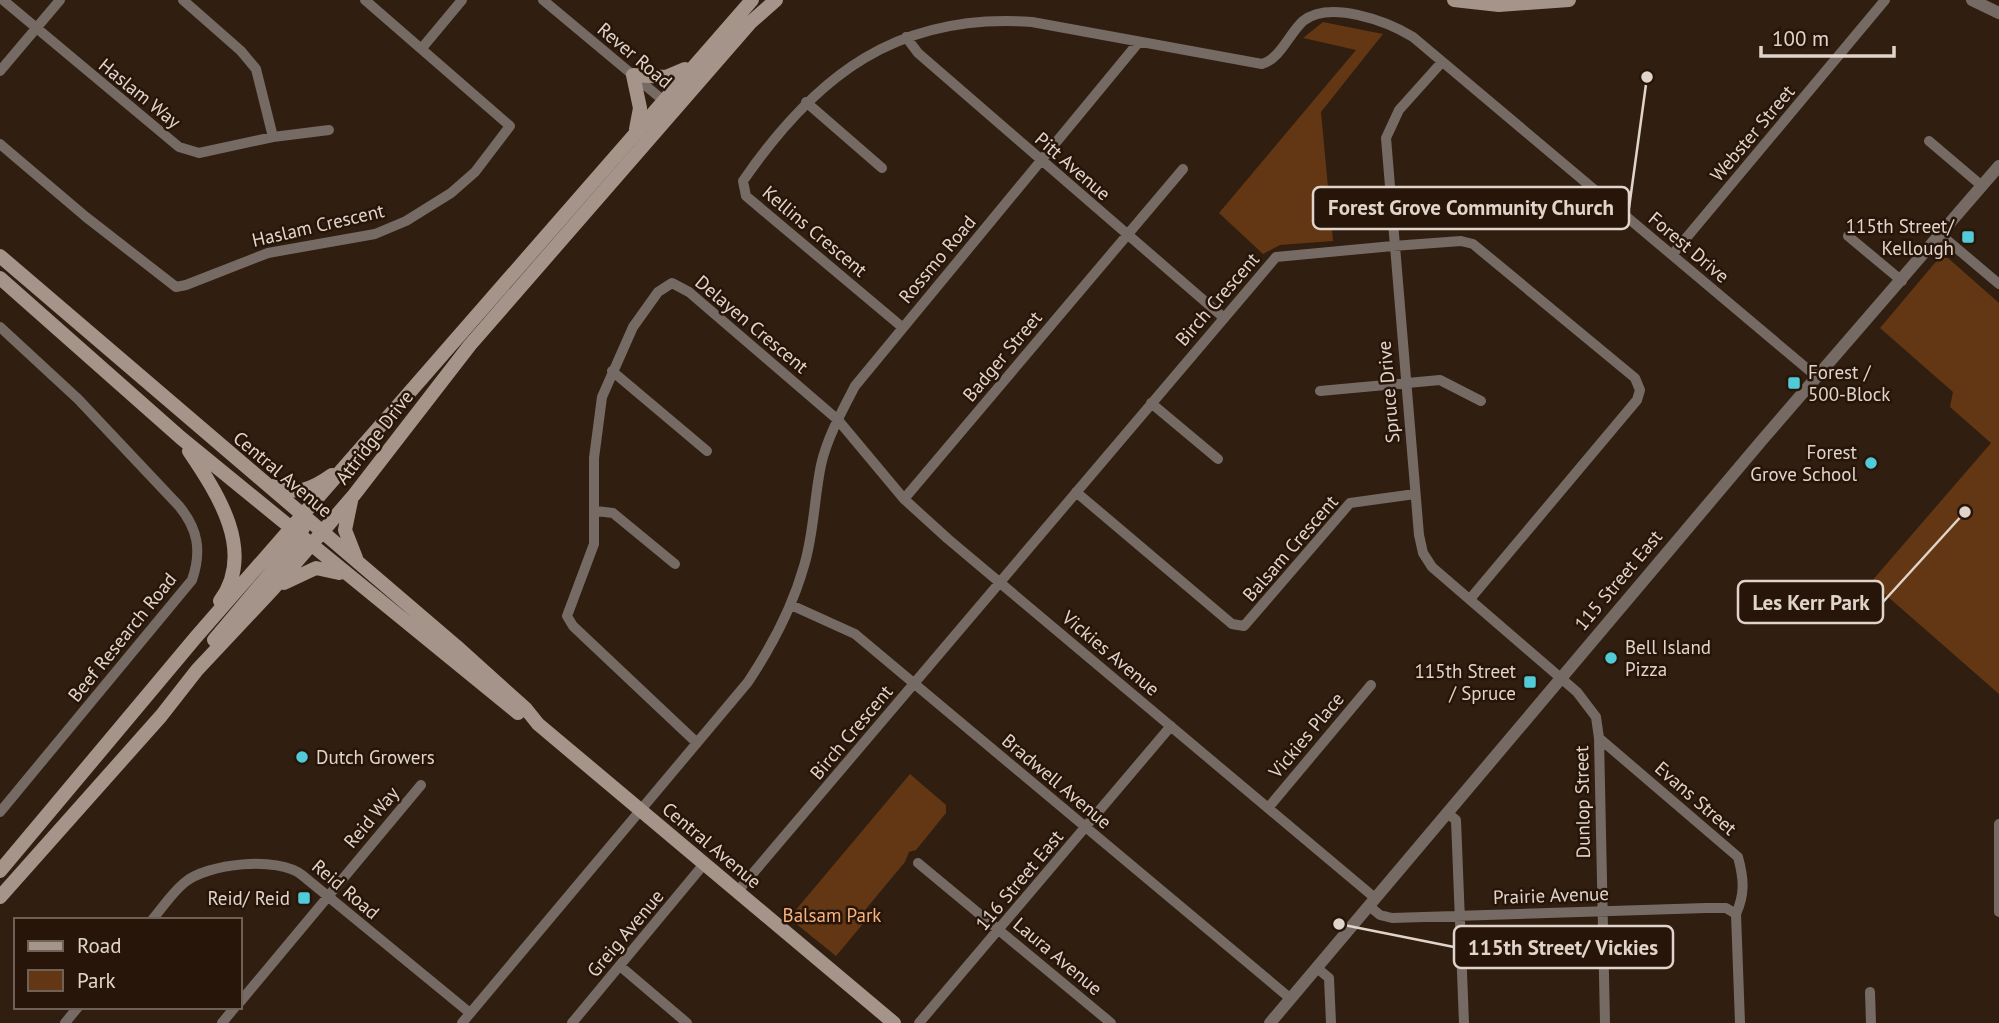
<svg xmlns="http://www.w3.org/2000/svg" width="1999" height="1023" viewBox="0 0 1999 1023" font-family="'PT Sans',sans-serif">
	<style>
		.green { fill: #633713 }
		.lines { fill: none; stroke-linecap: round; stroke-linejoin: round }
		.minor { stroke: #756b64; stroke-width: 10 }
		.tertiary { stroke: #756b64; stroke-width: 12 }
		.secondary { stroke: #a49489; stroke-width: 14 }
		.poi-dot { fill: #52cbd9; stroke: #261508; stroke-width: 2.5 }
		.labels { text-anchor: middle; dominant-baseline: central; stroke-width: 5; stroke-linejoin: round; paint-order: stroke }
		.street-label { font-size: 19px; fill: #e0d4cb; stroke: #261508 }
		.poi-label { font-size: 19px; fill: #e0d4cb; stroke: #261508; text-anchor: end }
		.park-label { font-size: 19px; fill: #f9b381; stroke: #261508 }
		.leader { fill: none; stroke: #e0d4cb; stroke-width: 2.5 }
		.callout-dot { fill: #e0d4cb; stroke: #261508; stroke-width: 2.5 }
		.callout { fill: #261508; stroke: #e0d4cb; stroke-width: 2.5 }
		.callout-label { font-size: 21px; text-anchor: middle; font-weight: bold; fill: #e0d4cb }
	</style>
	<rect width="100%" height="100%" fill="#301e11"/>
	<path class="green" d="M1323,22L1383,34L1321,112L1333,241L1280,245L1263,254L1219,213L1356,50L1303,38Z
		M1939,258H1948L1999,303V694L1871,582L1991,443L1950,407L1953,392L1880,328Z
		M910,774L946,805V813L916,850L909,852L905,862L865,910L867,919L836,956L789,918Z"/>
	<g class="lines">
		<path class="minor" d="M3,0L179,147L199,153L273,137L256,69L241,51L183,0
			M543,0L670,106
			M906,37L918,53L1223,317
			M422,48L462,0
			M1442,62L1399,110L1386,138L1419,535L1423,553L1432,567L1577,692L1596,717L1599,738L1605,1023
			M0,71L60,0
			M806,102L882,168
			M273,137L329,130
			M1929,141L1982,186
			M0,144L86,217L176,287L186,285L268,253L375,234L406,221L451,193L475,172L510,126L365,0
			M1941,235L1999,284
			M1848,236L1902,281
			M1672,255L1885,0
			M0,327L78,399L179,506C198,529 202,551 192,580L0,812
			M902,327L746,196L743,181C816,75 898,12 1032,22L1262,64C1280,59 1289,34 1303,21C1330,0 1387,21 1413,37L1817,377
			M612,371L707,451
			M1320,391L1440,380L1481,401
			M1151,403L1218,459
			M1076,492L1232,624L1244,626L1350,503L1415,494
			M904,499L1183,169
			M596,511L613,513L675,564
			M791,605L855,634L1291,999
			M1599,738L1738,857C1744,879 1745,894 1736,914L1740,1023
			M697,743L573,626L567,616L594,544V458L602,397L633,327L658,292L672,283L689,292L838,420L904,499L948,539L1375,898
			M1268,808L1371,685
			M1447,813L1456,820L1464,1023
			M1999,824V912
			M918,863L1111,1023
			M737,892L1276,257L1393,246L1461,241L1473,244L1635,378L1640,390L1637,400L1470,599
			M1369,906L1380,915L1392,918L1706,908H1726L1736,914
			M152,920C162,908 172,893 184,883C207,863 278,856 302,875L470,1013
			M620,966L687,1023
			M1317,968L1329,978L1331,1023
			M1870,992L1871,1023
			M240,1002L421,785
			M65,1023L78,1007
			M222,1023L235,1007
			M462,1023L748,682C772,646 792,608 804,566C814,533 814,499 821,465C827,438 842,411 855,386L1138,43
			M572,1023L704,864
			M919,1023L1171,726"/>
		<path class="tertiary" d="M1972,0L1999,13
			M1270,1023L1763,439L1999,166"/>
		<path class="secondary" d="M1454,0L1499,5L1569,0
			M636,129L640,108L633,75L666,77L685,69
			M0,256L456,646L526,709L538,724L894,1023
			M0,278L181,438L518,713
			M189,451C218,494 256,552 220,601
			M273,486C297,495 311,490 332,475
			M351,501L345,530L356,558
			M284,583L316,568L339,573
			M214,640L295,544L303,528
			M0,871L196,637L752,0
			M0,897L161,716L197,670L273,589L354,495L470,345L751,22L776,0"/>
	</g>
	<g class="poi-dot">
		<rect x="1961" y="230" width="14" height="14" rx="3.5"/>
		<rect x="1787" y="376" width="14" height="14" rx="3.5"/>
		<circle cx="1871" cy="463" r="7"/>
		<circle cx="1611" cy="658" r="7"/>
		<rect x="1523" y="675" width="14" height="14" rx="3.5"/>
		<circle cx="302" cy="757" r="7"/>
		<rect x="297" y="891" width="14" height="14" rx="3.5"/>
	</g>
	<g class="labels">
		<g class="street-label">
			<text transform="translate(635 55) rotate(40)">Rever Road</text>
			<text transform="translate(140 93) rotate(39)">Haslam Way</text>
			<text transform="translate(1752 133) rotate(-50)">Webster Street</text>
			<text transform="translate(1073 166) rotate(41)">Pitt Avenue</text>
			<text transform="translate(318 225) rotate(-13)">Haslam Crescent</text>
			<text transform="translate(815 231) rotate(40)">Kellins Crescent</text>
			<text transform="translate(1689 247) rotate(40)">Forest Drive</text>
			<text transform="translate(937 259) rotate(-50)">Rossmo Road</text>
			<text transform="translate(1217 299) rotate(-49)">Birch Crescent</text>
			<text transform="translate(752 324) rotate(40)">Delayen Crescent</text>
			<text transform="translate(1002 356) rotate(-50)">Badger Street</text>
			<text transform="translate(1388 392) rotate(-95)">Spruce Drive</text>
			<text transform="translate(374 437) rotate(-52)">Attridge Drive</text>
			<text transform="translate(283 474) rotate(40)">Central Avenue</text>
			<text transform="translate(1290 548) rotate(-49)">Balsam Crescent</text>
			<text transform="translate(1618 580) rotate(-50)">115 Street East</text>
			<text transform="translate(122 637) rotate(-51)">Beef Research Road</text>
			<text transform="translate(1111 653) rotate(40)">Vickies Avenue</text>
			<text transform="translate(851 732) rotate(-50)">Birch Crescent</text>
			<text transform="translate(1306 735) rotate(-50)">Vickies Place</text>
			<text transform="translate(1057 781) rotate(40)">Bradwell Avenue</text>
			<text transform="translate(1696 798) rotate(41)">Evans Street</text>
			<text transform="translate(1582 802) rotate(-91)">Dunlop Street</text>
			<text transform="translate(371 817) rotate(-50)">Reid Way</text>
			<text transform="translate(712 845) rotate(40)">Central Avenue</text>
			<text transform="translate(1019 880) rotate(-50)">116 Street East</text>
			<text transform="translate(346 889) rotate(40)">Reid Road</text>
			<text transform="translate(1551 895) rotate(-2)">Prairie Avenue</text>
			<text transform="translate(625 933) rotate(-50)">Greig Avenue</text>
			<text transform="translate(1058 956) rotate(40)">Laura Avenue</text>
		</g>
		<g class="poi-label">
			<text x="1954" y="226">115th Street/<tspan x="1954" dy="22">Kellough</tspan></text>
			<text x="1808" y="372" text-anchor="start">Forest /<tspan x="1808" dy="22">500-Block</tspan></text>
			<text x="1857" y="452">Forest<tspan x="1857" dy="22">Grove School</tspan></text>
			<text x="1625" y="647" text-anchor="start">Bell Island<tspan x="1625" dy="22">Pizza</tspan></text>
			<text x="1516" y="671">115th Street<tspan x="1516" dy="22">/ Spruce</tspan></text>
			<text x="316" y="757" text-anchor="start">Dutch Growers</text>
			<text x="290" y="898">Reid/ Reid</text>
		</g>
		<g class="park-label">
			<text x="832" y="915">Balsam Park</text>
		</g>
	</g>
	<path class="leader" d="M1647 77L1629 208M1965 512L1883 602M1339 924L1454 947"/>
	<g class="callout-dot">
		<circle cx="1647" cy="77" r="7"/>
		<circle cx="1965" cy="512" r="7"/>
		<circle cx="1339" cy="924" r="7"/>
	</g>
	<g class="callout">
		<rect x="1313" y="187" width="316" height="42" rx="7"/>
		<rect x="1738" y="581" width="145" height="42" rx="7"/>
		<rect x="1454" y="926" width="219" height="42" rx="7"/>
	</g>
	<g class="callout-label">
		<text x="1471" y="215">Forest Grove Community Church</text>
		<text x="1811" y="610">Les Kerr Park</text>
		<text x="1563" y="955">115th Street/ Vickies</text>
	</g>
	<rect x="14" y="918" width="228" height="91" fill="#261508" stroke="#706156" stroke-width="2"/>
	<rect x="28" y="941" width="35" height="10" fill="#a49489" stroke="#706156" stroke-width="2"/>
	<text x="77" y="953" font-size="21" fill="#e0d4cb">Road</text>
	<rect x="28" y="970" width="35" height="21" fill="#633713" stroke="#706156" stroke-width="2"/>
	<text x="77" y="988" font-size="21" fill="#e0d4cb">Park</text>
	<path d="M1761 46v10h133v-10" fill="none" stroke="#e0d4cb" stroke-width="3.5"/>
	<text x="1772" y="46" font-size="21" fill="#e0d4cb" stroke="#261508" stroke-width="5" paint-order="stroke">100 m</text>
</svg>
